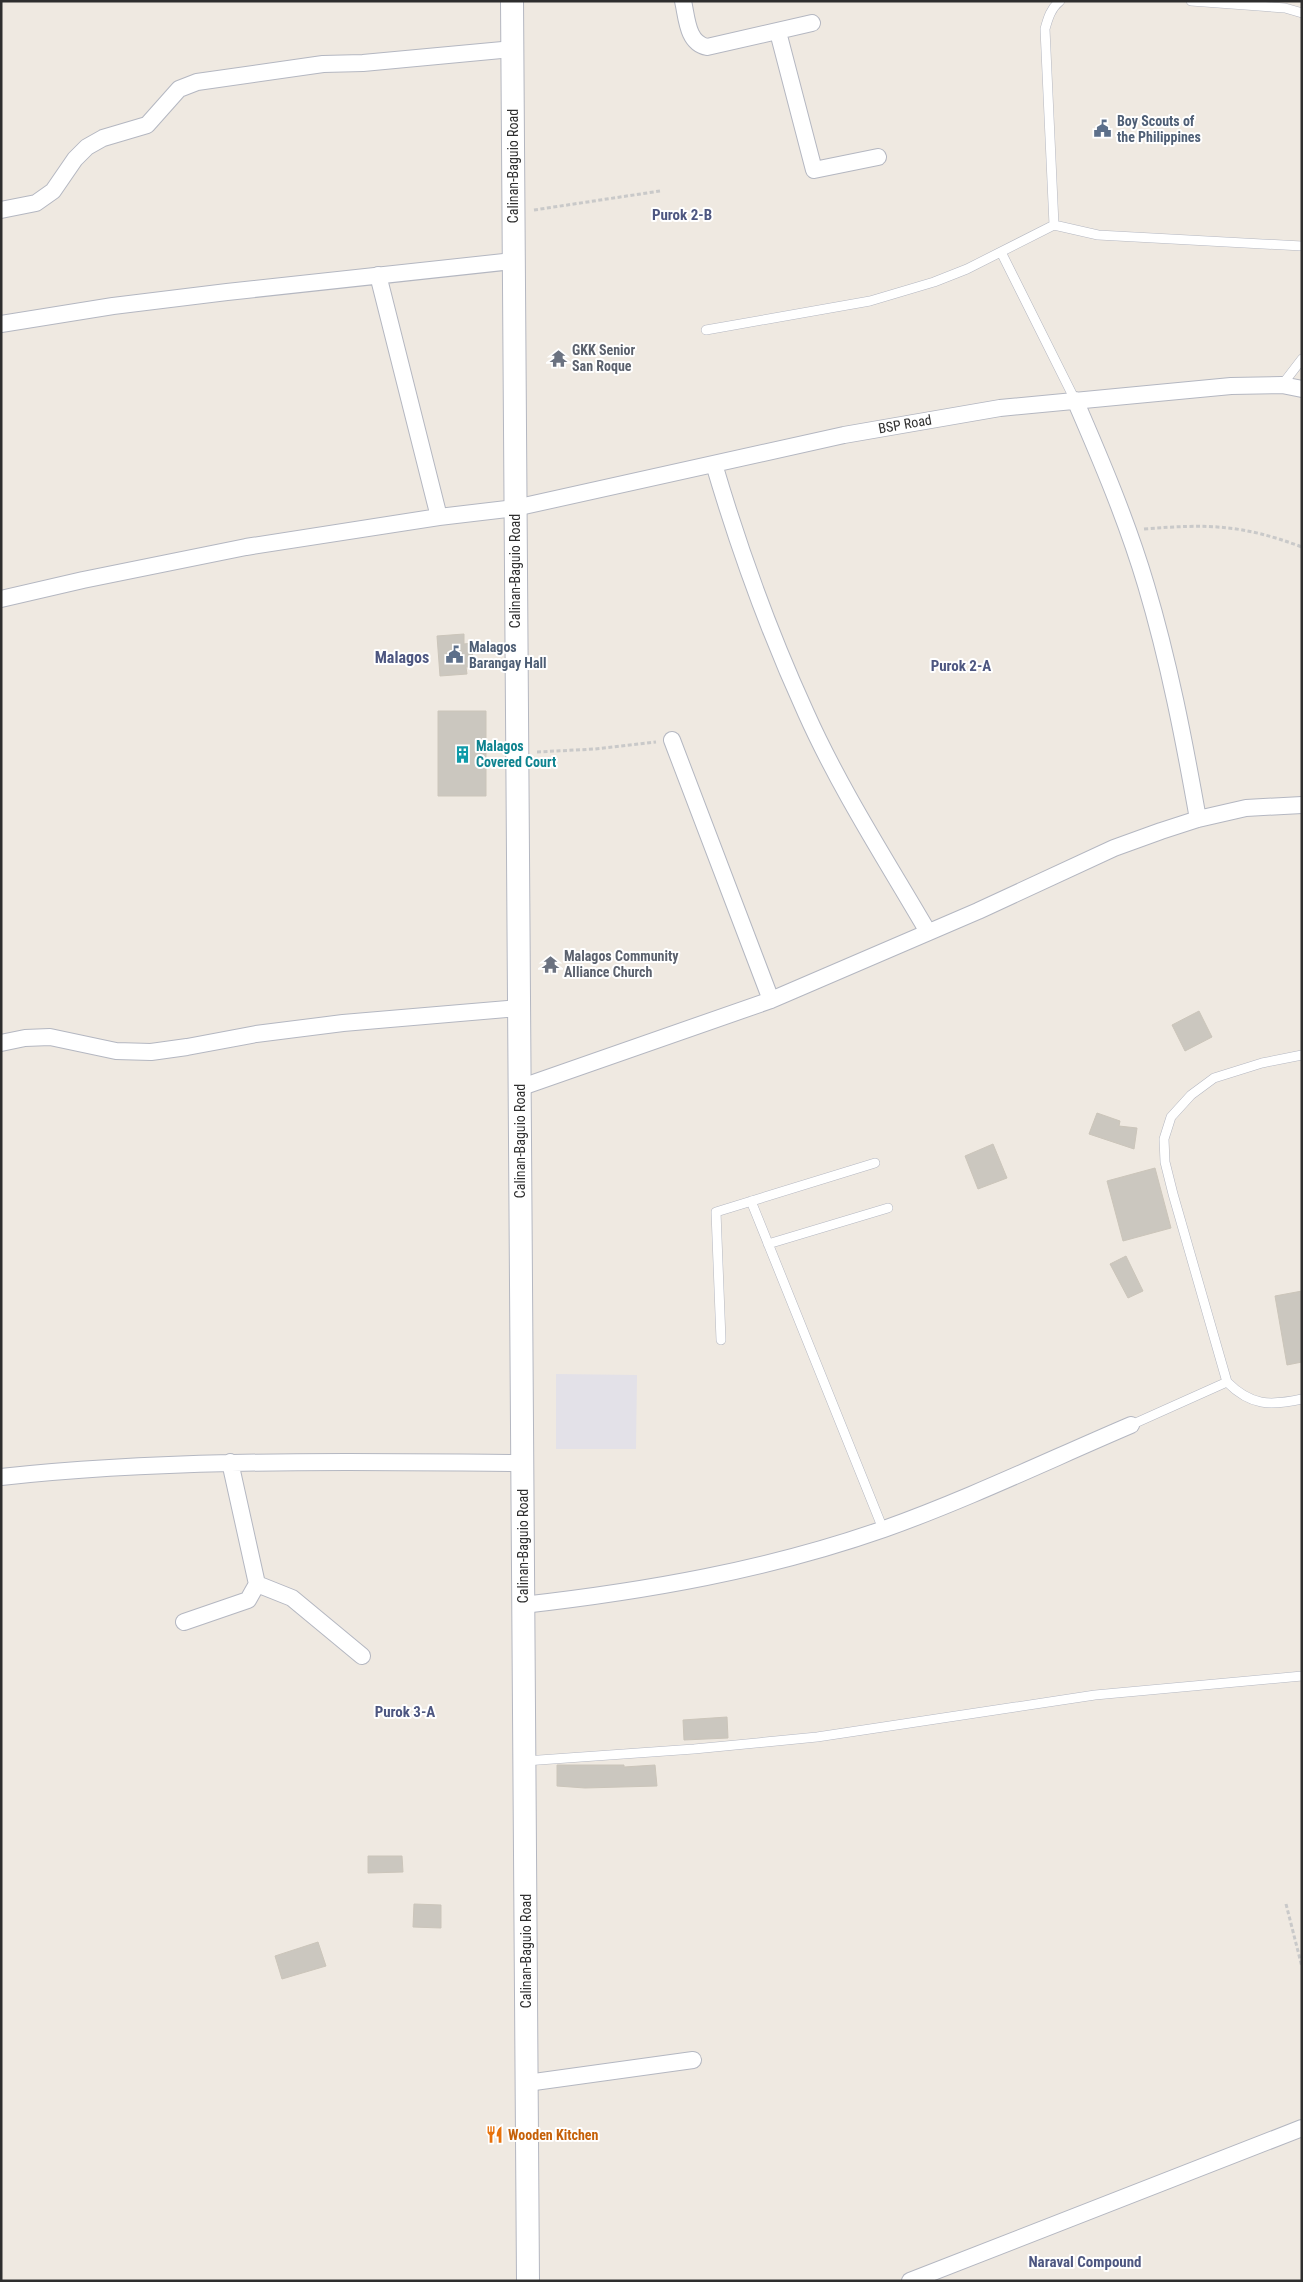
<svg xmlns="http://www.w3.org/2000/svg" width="1303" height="2282" viewBox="0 0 1303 2282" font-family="'Roboto Condensed',sans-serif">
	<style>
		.industrial { fill: #e3e1e8 }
		.building { fill: #cbc7bf; stroke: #cbc5ba }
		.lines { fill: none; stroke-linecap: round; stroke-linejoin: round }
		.lane-casing { stroke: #b4b7c1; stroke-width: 10 }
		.street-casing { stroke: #b4b7c1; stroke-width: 18 }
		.secondary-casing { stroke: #b4b7c1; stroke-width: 24 }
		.path { stroke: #c9c9c9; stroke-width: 3; stroke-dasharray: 4 2.5; stroke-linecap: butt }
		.lane { stroke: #fff; stroke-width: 9 }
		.street { stroke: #fff; stroke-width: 16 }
		.secondary { stroke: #fff; stroke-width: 22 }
		.labels { text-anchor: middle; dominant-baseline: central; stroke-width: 4; stroke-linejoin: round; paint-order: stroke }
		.service-label { font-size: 14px; font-weight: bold; fill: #4e5e75; stroke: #fff; text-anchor: start }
		.street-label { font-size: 14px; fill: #2e2e2e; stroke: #fff }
		.worship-label { font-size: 14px; font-weight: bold; fill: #5b616d; stroke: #fff; text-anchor: start }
		.culture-label { font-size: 14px; font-weight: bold; fill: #0d838f; stroke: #fff; text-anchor: start }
		.food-label { font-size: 14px; font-weight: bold; fill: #c56008; stroke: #fff; text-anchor: start }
		.neighbourhood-label { font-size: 15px; font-weight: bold; fill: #4d5680; stroke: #fff }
		.quarter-label { font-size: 16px; font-weight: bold; fill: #4d5680; stroke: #fff }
	</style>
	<rect width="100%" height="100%" fill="#efe9e1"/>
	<path class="industrial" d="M556,1374L637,1375L636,1449H556Z"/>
	<path class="building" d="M464,634V644L472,643L473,667H466L467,674L440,676L437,636Z
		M438,711H486V796H438Z
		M1199,1011L1212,1037L1185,1051L1172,1025Z
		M1097,1113L1120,1121L1119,1126L1137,1128L1134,1149L1089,1134Z
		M993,1144L1007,1178L978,1189L965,1156Z
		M1155,1168L1171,1228L1123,1241L1107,1181Z
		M1126,1256L1143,1291L1128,1298L1110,1264Z
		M1302,1291V1362L1287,1365L1275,1296Z
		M727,1717L728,1738L684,1740L683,1720Z
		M557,1765H624V1767L655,1765L657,1786L585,1788L557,1786Z
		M368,1856H402L403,1872L368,1873Z
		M414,1904L441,1905V1928L413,1927Z
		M318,1942L326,1966L282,1979L275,1956Z"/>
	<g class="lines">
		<defs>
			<path id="lane" d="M1191,1L1285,8L1302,13
				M1054,225L1045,29C1048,18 1051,8 1060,1
				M1001,252L1075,400
				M706,330L870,301L934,282L967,269L1054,225L1098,235L1302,246
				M1282,385L1302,359
				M1302,1055L1262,1063L1214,1078L1191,1095L1171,1117L1164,1139L1165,1162L1173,1194L1227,1382C1251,1406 1270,1406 1302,1399
				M751,1201L883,1529
				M768,1244L888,1208
				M721,1340L716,1212L875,1163
				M1131,1425L1227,1382
				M525,1761L694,1749L817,1737L1095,1695L1302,1676"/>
			<path id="street" d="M683,1C687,18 687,43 707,47L812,23
				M778,32L814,170L878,157
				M1,210L36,203L53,191L75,159L87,147L103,138L147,125L179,89L197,82L323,64L363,63L512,49
				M378,275L439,517
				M1,324L113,306L227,292L513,261
				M1075,400C1101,460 1127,521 1146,585C1169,662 1184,740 1198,819
				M714,464C739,549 769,632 806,713C840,789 886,860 928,932
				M1,599L83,580L246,547L439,517L515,508L844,435L1000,408L1231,386L1282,385L1302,389
				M672,740L771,1000
				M1,1043L25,1038L50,1037L116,1051L151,1052L187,1047L256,1034L343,1023L519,1008
				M519,1088L771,1000L978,911L1114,848L1161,831L1198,819L1246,808L1302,805
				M1,1477C174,1458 349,1462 522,1463
				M257,1584L292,1598L362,1656
				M523,1605C646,1591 767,1570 884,1529C968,1499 1049,1460 1131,1425
				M184,1622L248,1600L257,1584L230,1462
				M527,2083L693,2060
				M910,2281L1302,2128"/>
			<path id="secondary" d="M512,1L528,2281"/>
		</defs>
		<use href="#lane" class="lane-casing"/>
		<use href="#street" class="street-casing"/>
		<use href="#secondary" class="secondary-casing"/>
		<path class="path" d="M534,210L660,191
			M1144,529C1207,524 1241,524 1302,547
			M537,752L595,749L656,742
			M1286,1904L1302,1967"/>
		<use href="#lane" class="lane"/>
		<use href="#street" class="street"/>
		<use href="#secondary" class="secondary"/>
	</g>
	<defs>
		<symbol id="civic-bare" viewBox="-9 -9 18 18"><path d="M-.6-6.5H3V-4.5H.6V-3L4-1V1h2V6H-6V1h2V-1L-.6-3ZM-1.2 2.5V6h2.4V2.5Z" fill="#5c6f8a" stroke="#fff" stroke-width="2.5" paint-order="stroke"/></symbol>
		<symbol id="temple-bare" viewBox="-9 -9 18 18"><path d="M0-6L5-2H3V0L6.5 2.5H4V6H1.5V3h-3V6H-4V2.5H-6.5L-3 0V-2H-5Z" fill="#6b7280" stroke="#fff" stroke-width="2.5" paint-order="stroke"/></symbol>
		<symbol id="building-bare" viewBox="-9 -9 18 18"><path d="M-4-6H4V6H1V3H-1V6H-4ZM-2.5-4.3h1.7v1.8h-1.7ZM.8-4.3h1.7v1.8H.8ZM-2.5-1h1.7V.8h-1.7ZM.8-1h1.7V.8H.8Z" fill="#0f9aa8" stroke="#fff" stroke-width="2.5" paint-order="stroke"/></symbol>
		<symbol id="restaurant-bare" viewBox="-9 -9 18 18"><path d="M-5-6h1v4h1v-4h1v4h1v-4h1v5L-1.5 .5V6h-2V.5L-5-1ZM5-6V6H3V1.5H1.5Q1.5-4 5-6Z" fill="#e8710a" stroke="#fff" stroke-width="2.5" paint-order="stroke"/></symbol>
	</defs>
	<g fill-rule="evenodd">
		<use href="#civic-bare" x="1090" y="116" width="25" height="25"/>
		<use href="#temple-bare" x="546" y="346" width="25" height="25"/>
		<use href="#civic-bare" x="442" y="642" width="25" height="25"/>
		<use href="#building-bare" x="450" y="742" width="25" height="25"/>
		<use href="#temple-bare" x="538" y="952" width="25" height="25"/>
		<use href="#restaurant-bare" x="482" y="2122" width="25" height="25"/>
	</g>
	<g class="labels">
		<g class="service-label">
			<text x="1117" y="121">Boy Scouts of<tspan x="1117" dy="16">the Philippines</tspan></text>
			<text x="469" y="647">Malagos<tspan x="469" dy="16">Barangay Hall</tspan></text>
		</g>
		<g class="street-label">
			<text transform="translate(513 166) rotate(-90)">Calinan-Baguio Road</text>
			<text transform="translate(905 424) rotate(-10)">BSP Road</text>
			<text transform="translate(515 571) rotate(-90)">Calinan-Baguio Road</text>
			<text transform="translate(520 1141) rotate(-90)">Calinan-Baguio Road</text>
			<text transform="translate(523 1546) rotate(-90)">Calinan-Baguio Road</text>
			<text transform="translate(526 1951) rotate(-90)">Calinan-Baguio Road</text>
		</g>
		<g class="worship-label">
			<text x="572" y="350">GKK Senior<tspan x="572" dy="16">San Roque</tspan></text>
			<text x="564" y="956">Malagos Community<tspan x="564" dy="16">Alliance Church</tspan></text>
		</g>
		<g class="culture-label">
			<text x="476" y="746">Malagos<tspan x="476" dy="16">Covered Court</tspan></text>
		</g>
		<g class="food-label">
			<text x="508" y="2135">Wooden Kitchen</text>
		</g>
		<g class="neighbourhood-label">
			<text x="682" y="215">Purok 2-B</text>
			<text x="961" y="666">Purok 2-A</text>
			<text x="405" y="1712">Purok 3-A</text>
			<text x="1085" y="2262">Naraval Compound</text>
		</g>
		<g class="quarter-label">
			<text x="402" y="657">Malagos</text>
		</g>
	</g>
	<rect width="1303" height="2282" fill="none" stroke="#2e2e2e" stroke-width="5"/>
</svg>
